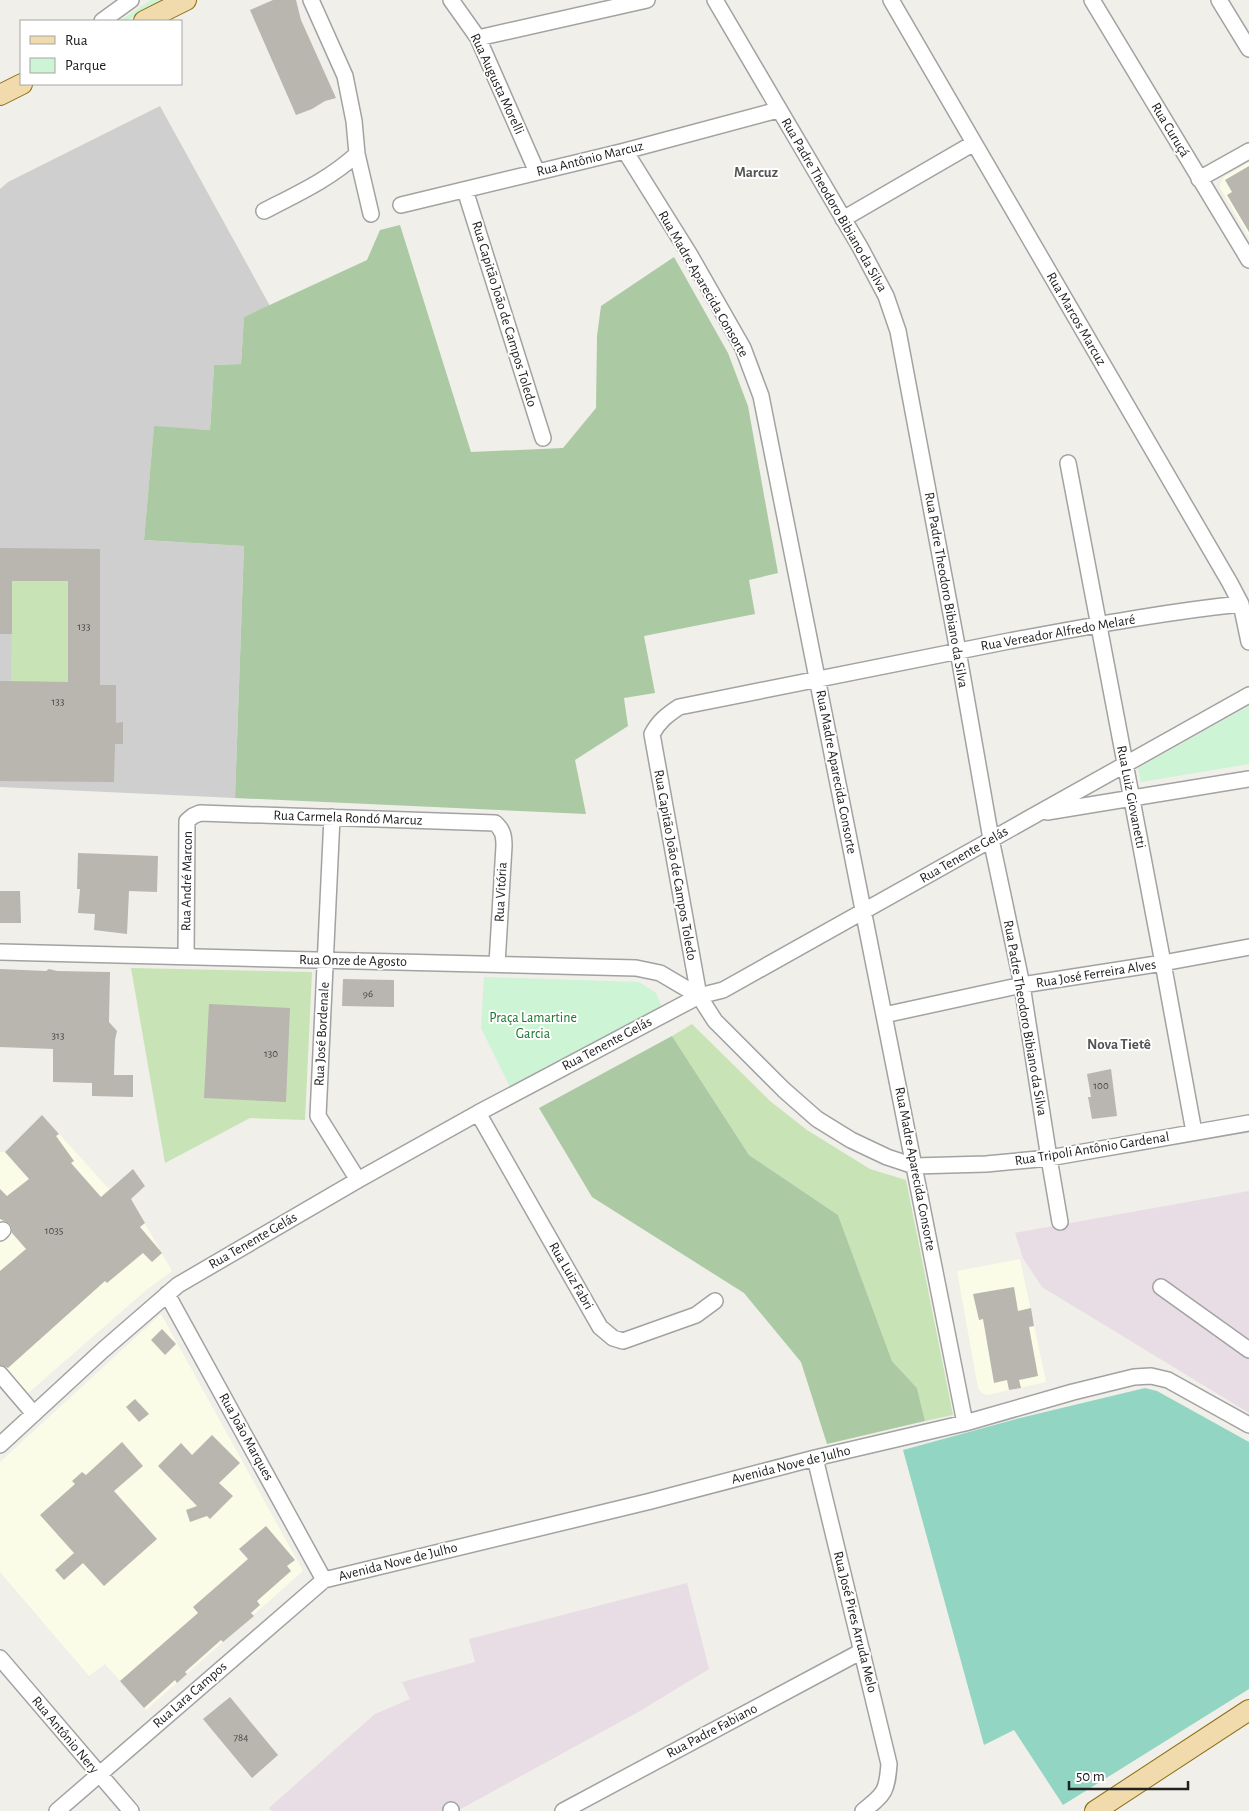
<svg xmlns="http://www.w3.org/2000/svg" width="1249" height="1811" viewBox="0 0 1249 1811" font-family="'Alegreya Sans',sans-serif">
	<style>
		.industrial { fill: #e8dce5 }
		.education { fill: #fafce7 }
		.religious { fill: #cfcfcf }
		.grass { fill: #c8e3b6 }
		.forest { fill: #abcaa3 }
		.park { fill: #cdf4d4 }
		.pitch { fill: #92d5c2 }
		.building { fill: #b9b5af }
		.lines { fill: none; stroke-linecap: round; stroke-linejoin: round }
		.minor-casing { stroke: #a2a2a2; stroke-width: 18 }
		.major-casing { stroke: #8b6f13; stroke-width: 22 }
		.minor { stroke: #fff; stroke-width: 15 }
		.major { stroke: #f1dbad; stroke-width: 20 }
		.labels { text-anchor: middle; dominant-baseline: central; stroke-width: 4; stroke-linejoin: round; paint-order: stroke }
		.number-label { font-size: 11px; fill: #474644 }
		.street-label { font-size: 14px; fill: #212121; stroke: #fff }
		.park-label { font-size: 14px; fill: #1a742b; stroke: #fff }
		.neighbourhood-label { font-size: 15px; font-weight: bold; fill: #545454; stroke: #fff }
	</style>
	<rect width="100%" height="100%" fill="#f0efe9"/>
	<path class="industrial" d="M1249,1191V1413L1042,1287L1023,1258L1015,1233Z
		M687,1583L709,1669L640,1711L457,1811L453,1803L442,1811H272L269,1808L375,1714L410,1699L402,1682L475,1662L469,1639Z"/>
	<path class="education" d="M1249,162V237L1220,188V184L1224,177Z
		M42,1115L109,1189L133,1169L145,1186L131,1199L172,1271L145,1291L18,1402L0,1381V1152H5Z
		M1020,1259L1046,1382L988,1395L982,1393L978,1388L957,1271Z
		M161,1314L303,1571L146,1710L105,1664L89,1676L0,1572V1462Z"/>
	<path class="religious" d="M160,106L270,306L244,317L241,364L214,365L210,430L154,427L144,540L244,546L235,798L0,787V189L8,182Z"/>
	<path class="grass" d="M12,581H68V682L11,681Z
		M131,968L312,972L305,1120L250,1118L165,1163Z
		M692,1024L770,1101L807,1130L870,1169L906,1180L953,1415L925,1421L917,1388L892,1361L838,1215L749,1155L672,1036Z"/>
	<path class="forest" d="M400,225L471,452L563,448L596,408L597,336L601,306L674,257L728,353L748,406L778,573L749,580L755,614L644,636L655,693L624,698L628,726L575,760L586,814L235,798L244,546L144,540L154,426L210,430L214,365L241,364L244,317L367,260L380,230Z
		M672,1036L749,1155L838,1215L892,1361L917,1388L925,1421L827,1444L801,1362L744,1293L592,1197L539,1108Z"/>
	<path class="park" d="M151,0H167L126,21H120Z
		M1249,706V764L1141,782L1138,768Z
		M484,977L639,982L656,993L663,1009L513,1093L481,1028Z"/>
	<path class="pitch" d="M1145,1388L1157,1391L1249,1442V1689L1063,1805L1014,1730L984,1745L903,1450L1020,1418Z"/>
	<path class="building" d="M273,0H296L301,20L336,98L325,101L312,109L296,115L250,10Z
		M1249,166V232L1227,195L1232,192L1225,180Z
		M0,548L100,549V685H116V723L123,722V744H115L114,782L0,781V681L68,682V581H12V634H0Z
		M78,853L158,856L157,892L129,891L127,934L94,930L95,914L78,913L80,889H77Z
		M0,891H20L21,923H0Z
		M0,969L46,971L49,969L57,971L110,972L109,1022L117,1031L115,1040L114,1075H133V1097L92,1096V1083L53,1082V1049L0,1047Z
		M343,979L394,980V1007L342,1006Z
		M209,1004L290,1008L286,1102L204,1098Z
		M1111,1069L1117,1116L1092,1119L1088,1097H1091L1087,1074Z
		M42,1115L59,1134L56,1136L74,1161L71,1163L101,1197L133,1169L145,1186L131,1199L145,1223L140,1227L162,1253L152,1262L143,1253L107,1283L105,1281L8,1368L0,1365V1271L26,1249L12,1233V1228L10,1224L0,1219V1189L7,1196L29,1179L5,1152Z
		M1014,1287L1018,1311L1031,1308L1034,1326L1029,1327L1038,1376L1019,1380L1021,1388L1009,1390L1007,1380L994,1383L983,1319L979,1320L973,1294Z
		M162,1329L176,1344L165,1355L151,1340Z
		M135,1399L149,1414L139,1422L126,1407Z
		M212,1435L240,1463L219,1483L233,1496L210,1519L207,1516L190,1522L186,1510L197,1506L158,1466L181,1443L192,1455Z
		M122,1442L143,1466L114,1491L157,1539L104,1586L83,1563L64,1580L55,1570L74,1553L40,1515L75,1484L72,1481L82,1472L86,1475Z
		M266,1526L295,1560L287,1566L291,1571L257,1601L260,1605L251,1613L254,1616L223,1642L221,1640L185,1672L187,1674L177,1683L175,1680L144,1708L120,1681L198,1613L193,1607L248,1559L239,1549Z
		M230,1697L278,1755L252,1778L203,1719Z"/>
	<g class="lines">
		<defs>
			<path id="minor" d="M311,0L345,76L354,121L357,154L371,214
				M451,0L478,38L537,172
				M715,0L860,247L886,296L898,331L958,651L991,839L1022,985L1049,1158L1060,1222
				M891,0L1230,583L1241,604L1249,642
				M1092,0L1249,260
				M1219,0L1249,49
				M102,21L131,0
				M478,38L647,0
				M625,151L690,255L743,348L761,396L965,1423
				M1199,179L1249,151
				M465,190L543,438
				M401,205L625,151L778,110
				M264,211C297,194 330,179 357,154
				M843,219L974,143
				M1068,463L1163,963L1194,1132
				M1241,604C1163,612 1086,627 1009,641C899,662 789,684 679,707C667,715 659,721 652,734L699,996L715,1021L784,1090L817,1119L851,1140L887,1157L914,1166L986,1164L1049,1158L1249,1123
				M1047,812L1249,779
				M332,817L318,1116L358,1180
				M0,952L636,968L660,973L699,996
				M186,957L187,821L193,816L200,813L495,823C503,830 504,836 504,846L497,964
				M884,1015L1022,985L1163,963L1249,947
				M478,1113L600,1327L613,1338L623,1341L696,1315L715,1301
				M0,1233L3,1230
				M1161,1287L1249,1350
				M167,1294L324,1580
				M0,1374L34,1414
				M0,1445L103,1350L178,1285L358,1180L478,1113L699,996L723,990C899,893 1073,792 1249,695
				M815,1458L889,1764C887,1791 885,1794 863,1811
				M0,1658L131,1811
				M451,1810V1811
				M57,1811L324,1580L651,1501L815,1458L965,1423L1073,1392L1134,1377L1151,1376L1168,1380L1249,1425
				M563,1811L862,1651"/>
			<path id="major" d="M144,21L186,0
				M0,95L22,84
				M1095,1811L1249,1710"/>
		</defs>
		<use href="#minor" class="minor-casing"/>
		<use href="#major" class="major-casing"/>
		<use href="#minor" class="minor"/>
		<use href="#major" class="major"/>
	</g>
	<g class="labels">
		<g class="number-label">
			<text x="84" y="626">133</text>
			<text x="58" y="701">133</text>
			<text x="368" y="993">96</text>
			<text x="58" y="1035">313</text>
			<text x="271" y="1053">130</text>
			<text x="1101" y="1085">100</text>
			<text x="54" y="1230">1035</text>
			<text x="241" y="1737">784</text>
		</g>
		<g class="street-label">
			<text transform="translate(497 84) rotate(65)">Rua Augusta Morelli</text>
			<text transform="translate(1170 130) rotate(59)">Rua Curuçá</text>
			<text transform="translate(590 159) rotate(-14)">Rua Antônio Marcuz</text>
			<text transform="translate(834 205) rotate(60)">Rua Padre Theodoro Bibiano da Silva</text>
			<text transform="translate(703 284) rotate(60)">Rua Madre Aparecida Consorte</text>
			<text transform="translate(504 314) rotate(73)">Rua Capitão João de Campos Toledo</text>
			<text transform="translate(1076 319) rotate(60)">Rua Marcos Marcuz</text>
			<text transform="translate(946 590) rotate(80)">Rua Padre Theodoro Bibiano da Silva</text>
			<text transform="translate(1058 633) rotate(-10)">Rua Vereador Alfredo Melaré</text>
			<text transform="translate(836 772) rotate(79)">Rua Madre Aparecida Consorte</text>
			<text transform="translate(1131 797) rotate(79)">Rua Luiz Giovanetti</text>
			<text transform="translate(348 818) rotate(2)">Rua Carmela Rondó Marcuz</text>
			<text transform="translate(964 855) rotate(-30)">Rua Tenente Gelás</text>
			<text transform="translate(675 865) rotate(80)">Rua Capitão João de Campos Toledo</text>
			<text transform="translate(187 881) rotate(-89)">Rua André Marcon</text>
			<text transform="translate(501 892) rotate(-87)">Rua Vitória</text>
			<text transform="translate(353 961) rotate(1)">Rua Onze de Agosto</text>
			<text transform="translate(1096 974) rotate(-9)">Rua José Ferreira Alves</text>
			<text transform="translate(1025 1018) rotate(80)">Rua Padre Theodoro Bibiano da Silva</text>
			<text transform="translate(322 1034) rotate(-87)">Rua José Bordenale</text>
			<text transform="translate(607 1044) rotate(-28)">Rua Tenente Gelás</text>
			<text transform="translate(1092 1149) rotate(-9)">Rua Tripoli Antônio Gardenal</text>
			<text transform="translate(915 1169) rotate(79)">Rua Madre Aparecida Consorte</text>
			<text transform="translate(253 1241) rotate(-30)">Rua Tenente Gelás</text>
			<text transform="translate(571 1276) rotate(60)">Rua Luiz Fabri</text>
			<text transform="translate(246 1437) rotate(61)">Rua João Marques</text>
			<text transform="translate(791 1465) rotate(-14)">Avenida Nove de Julho</text>
			<text transform="translate(398 1562) rotate(-14)">Avenida Nove de Julho</text>
			<text transform="translate(855 1622) rotate(76)">Rua José Pires Arruda Melo</text>
			<text transform="translate(190 1695) rotate(-41)">Rua Lara Campos</text>
			<text transform="translate(712 1731) rotate(-28)">Rua Padre Fabiano</text>
			<text transform="translate(65 1735) rotate(50)">Rua Antônio Nery</text>
		</g>
		<g class="park-label">
			<text x="533" y="1018">Praça Lamartine<tspan x="533" dy="16">Garcia</tspan></text>
		</g>
		<g class="neighbourhood-label">
			<text x="756" y="172">Marcuz</text>
			<text x="1119" y="1044">Nova Tietê</text>
		</g>
	</g>
	<rect x="20" y="20" width="162" height="65" fill="#ffffff" stroke="#a6a6a6"/>
	<rect x="30" y="36" width="25" height="8" fill="#f1dbad" stroke="#a6a6a6"/>
	<text x="65" y="45" font-size="15" fill="#212121">Rua</text>
	<rect x="30" y="58" width="25" height="15" fill="#cdf4d4" stroke="#a6a6a6"/>
	<text x="65" y="70" font-size="15" fill="#212121">Parque</text>
	<path d="M1069 1781v8h119v-8" fill="none" stroke="#212121" stroke-width="2.5"/>
	<text x="1076" y="1781" font-size="15" fill="#212121" stroke="#ffffff" stroke-width="4" paint-order="stroke">50 m</text>
</svg>
